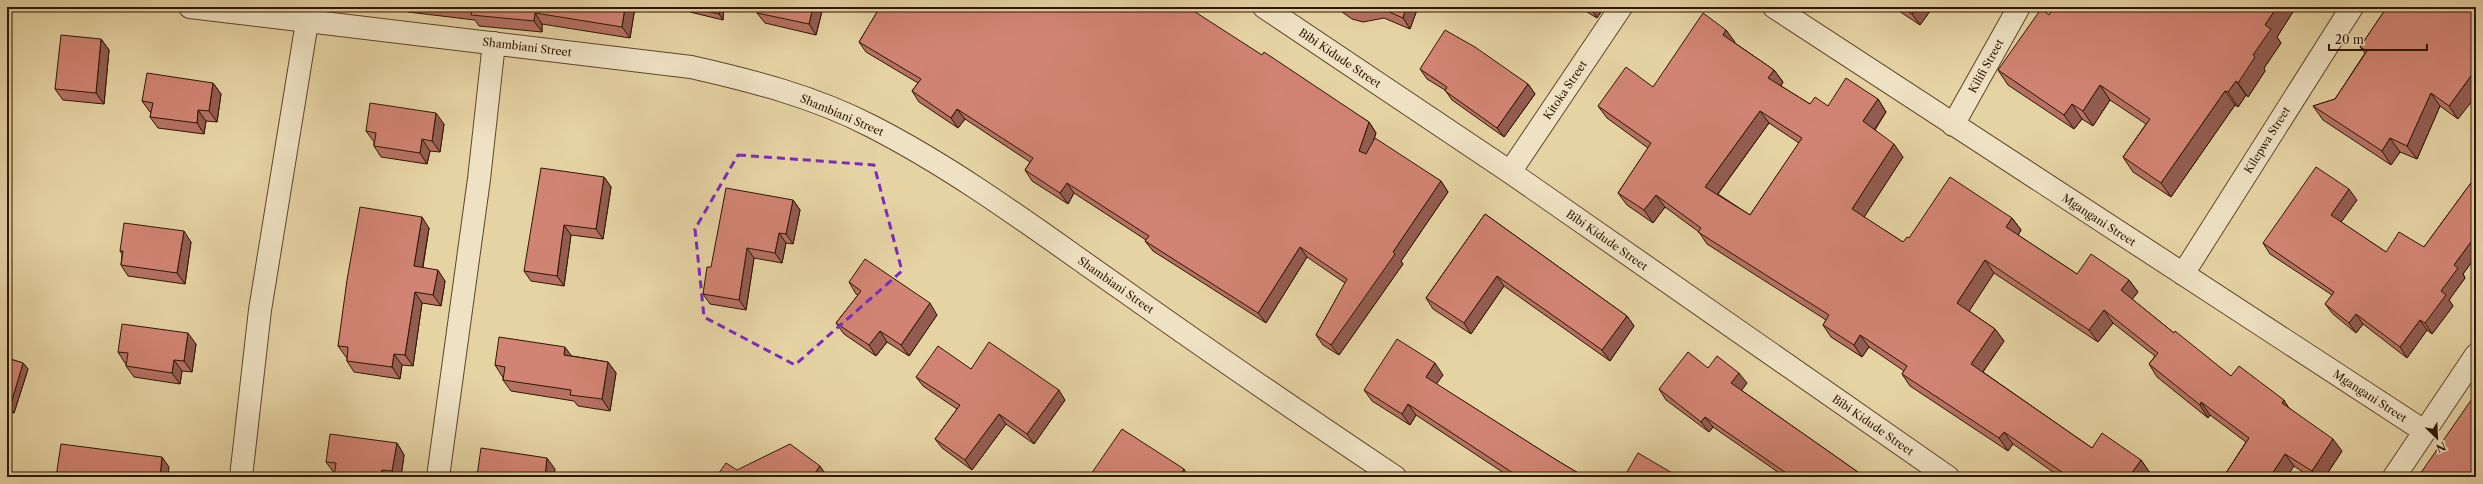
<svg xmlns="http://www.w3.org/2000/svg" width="2483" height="484" viewBox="0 0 2483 484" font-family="'Libre Caslon Text',serif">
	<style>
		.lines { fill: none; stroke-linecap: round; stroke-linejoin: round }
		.street-casing { stroke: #5d4529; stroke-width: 24 }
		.street { stroke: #efe2c4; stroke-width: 22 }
		.wall { fill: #b57264; stroke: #2f1600; fill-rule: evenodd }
		.shaded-wall { fill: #935c51; stroke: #2f1600 }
		.building { fill: #d28474; stroke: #2f1600; fill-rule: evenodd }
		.marked { fill: none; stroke: #7b2cbf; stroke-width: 3; stroke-dasharray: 8 5; stroke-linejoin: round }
		.labels { text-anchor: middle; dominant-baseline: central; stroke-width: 3; stroke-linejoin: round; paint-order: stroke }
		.street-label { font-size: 11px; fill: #2f1600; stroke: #efe2c4 }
	</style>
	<rect width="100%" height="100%" fill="#e6d3a4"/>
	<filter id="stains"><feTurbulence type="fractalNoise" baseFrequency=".005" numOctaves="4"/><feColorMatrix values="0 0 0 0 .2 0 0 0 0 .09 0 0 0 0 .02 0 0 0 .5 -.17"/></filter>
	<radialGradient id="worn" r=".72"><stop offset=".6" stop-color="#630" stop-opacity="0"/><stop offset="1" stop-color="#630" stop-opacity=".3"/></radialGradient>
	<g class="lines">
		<defs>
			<path id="street" d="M190,7L691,67C753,81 815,97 871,126C961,172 1041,233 1123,290C1213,354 1304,416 1395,477
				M1264,7L1510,172L1948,477
				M1774,7L2424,431
				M1953,125L2019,7
				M1510,172L1621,7
				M2183,274L2352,7
				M241,477L260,310L307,22
				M438,477L479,179L494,43
				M2394,477L2476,355"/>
		</defs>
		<use href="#street" class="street-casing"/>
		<use href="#street" class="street"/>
	</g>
	<path class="wall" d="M404,7H635L630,38L542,24V32L479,26L475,20L408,12Z
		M687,7H724L723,20L690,12Z
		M823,7L816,35L765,23L757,13Z
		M868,7H1183L1369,122L1376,133L1373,142L1441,181L1448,192L1401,261L1403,264L1339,355L1323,345L1316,335L1345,283L1307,257L1266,323L1153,251L1145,241L1146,240L1074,193L1068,204L1032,181L1025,170L1030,162L965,119L958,128L919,102L912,91L918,83L866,52L859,42L879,9Z
		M1339,7H1418L1410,29L1384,18L1363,22L1352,19L1342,12Z
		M1579,7H1604L1597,18Z
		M1893,7H1933L1920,25Z
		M2054,7H2296L2277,37L2281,43L2264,68L2265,71L2248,97L2246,95L2238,107L2235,105L2171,197L2133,172L2123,157L2146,124L2110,100L2093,126L2082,119L2074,129L2008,85L1998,70L2049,15Z
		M2387,7L2458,119L2440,106L2417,159L2400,152L2391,165L2323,120L2313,106L2335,99L2365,53L2360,47Z
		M1726,30L1735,43L1774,70L1783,82L1781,86L1810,104L1828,106L1878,99L1886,112L1875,130L1903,157L1864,217L1903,242L1909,238L2012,218L2021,230L2018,235L2077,274L2129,280L2138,292L2132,299L2174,333L2231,376L2289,408L2342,451L2325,477H2310L2294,466L2229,477L2226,473L2246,442L2210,415L2208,418L2157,377L2149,364L2155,356L2113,323L2098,342L1994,273L1969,311L1995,329L2004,341L1983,372L2092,448L2141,460L2150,473L2147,477H2060L2013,444L2008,451L1910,386L1902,374L1904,371L1869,347L1862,357L1831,337L1823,325L1826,320L1707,244L1699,232L1665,207L1653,223L1627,205L1618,193L1648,148L1607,118L1598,106L1653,87ZM1769,123L1799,143L1750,215L1718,194Z
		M101,39L109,50L104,104L63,100L55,89Z
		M1420,69L1528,84L1535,94L1504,137L1452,100L1445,90L1427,79Z
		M213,83L221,94L217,122L206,121L204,134L158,128L150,117L151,112H150L142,101Z
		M444,124L440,152L430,151L427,164L381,157L374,146V142L366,131Z
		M2476,176V256L2463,274L2465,278L2449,300L2453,306L2432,334L2427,330L2407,358L2363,324L2356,333L2333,314L2325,304L2332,295L2270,254L2263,243L2357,200L2341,222L2386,252L2424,247Z
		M604,177L611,187L603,239L571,235L564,286L531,281L524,271Z
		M793,200L800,210L793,244L786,243L782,263L754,258L746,310L710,304L703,294L711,267Z
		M1485,214L1627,316L1634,326L1610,361L1504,286L1471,334L1433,309L1426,298Z
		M429,228L423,267L445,281L441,306L422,303L413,366L402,365L400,379L354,372L347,361V357H346L338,346Z
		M191,242L185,284L128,276L121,265L122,254L120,251Z
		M849,282L937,315L909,356L887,342L876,356L844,334L836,323L858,295L856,294Z
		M196,344L192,372L182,371L180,384L134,377L126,366V363H125L118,352Z
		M572,356L608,362L616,373L610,411L578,406L574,401L511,391L503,380V377L502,376L495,365Z
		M7,358L23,363L28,369L14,413L7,411Z
		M1708,368L1747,383L1741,390L1865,477H1785L1713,427L1709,432L1666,400L1659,389Z
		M971,369L1065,400L1034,444L1006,424L972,470L942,448L935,439L957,409L923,386L916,377Z
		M1443,375L1436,384L1558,461L1585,477H1510L1416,415L1410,425L1372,401L1364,390Z
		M397,443L404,455L401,477H334L335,473H334L326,462Z"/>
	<path class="shaded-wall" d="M625,7H635L630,38L622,27Z
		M719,7H724L723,20L719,14Z
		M813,7H823L816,35L809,24Z
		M1406,7H1418L1410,29L1403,18Z
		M1590,7H1604L1597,18Z
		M1917,7H1933L1920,25L1912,14Z
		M2277,7H2296L2277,37L2281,43L2264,68L2265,71L2248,97L2238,83L2265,25Z
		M535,13L542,24V32L534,21Z
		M1726,30L1735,42L1732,47L1723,35Z
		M101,39L109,50L104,104L96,93Z
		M2476,69V96L2458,119L2449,106Z
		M1774,70L1783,82L1777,90L1768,78Z
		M2236,81L2246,95L2238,107L2228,92Z
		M213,83L221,94L217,122L209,111Z
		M1528,84L1535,94L1504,137L1497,128Z
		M2100,85L2110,100L2093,126L2083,111Z
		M2225,91L2235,105L2171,197L2161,183Z
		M2431,93L2440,106L2417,159L2407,146Z
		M1878,99L1886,112L1872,133L1863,121Z
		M2072,104L2082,119L2074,129L2064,115Z
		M957,109L965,119L958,128L951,118Z
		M198,110L206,121L204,134L197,123Z
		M1760,111L1769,123L1714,199L1705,187Z
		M436,113L444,124L440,152L432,141Z
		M1369,122L1376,133L1367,161L1359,151Z
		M2390,138L2400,152L2391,165L2382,151Z
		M422,139L430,151L427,164L420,153Z
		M1894,144L1903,157L1861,222L1852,209Z
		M604,177L611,187L603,239L596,229Z
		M1441,181L1448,192L1401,261L1403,264L1339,355L1331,345L1393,252Z
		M1067,183L1074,193L1068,204L1060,193Z
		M2349,189L2357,200L2339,225L2331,215Z
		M1656,195L1665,207L1653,223L1644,210Z
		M793,200L800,210L793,244L786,234Z
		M422,217L429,228L421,277L414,266Z
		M2012,218L2021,230L2015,240L2006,227Z
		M564,225L571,235L564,286L557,276Z
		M184,231L191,242L185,284L177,273Z
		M779,233L786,243L782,263L775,253Z
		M2476,235V256L2463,274L2465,278L2449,300L2453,306L2432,334L2425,323L2454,265Z
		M1300,247L1307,257L1266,323L1258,313Z
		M747,248L754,258L746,310L739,300Z
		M1985,260L1994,273L1966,316L1957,303Z
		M438,270L445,281L441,306L433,295Z
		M1497,276L1504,286L1471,334L1464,323Z
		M2129,280L2138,292L2130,302L2121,290Z
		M415,292L422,303L413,366L405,355Z
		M930,303L937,315L909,356L901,345Z
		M2104,310L2113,323L2098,342L2089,330Z
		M2356,314L2363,324L2356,333L2349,323Z
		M1627,316L1634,326L1610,361L1602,350Z
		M2420,320L2427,330L2407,358L2400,347Z
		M1995,329L2004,341L1980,376L1971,364Z
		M880,331L887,342L876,356L869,345Z
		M188,333L196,344L192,372L184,361Z
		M1860,335L1869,347L1862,357L1854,345Z
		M565,347L573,358L564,355Z
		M394,354L402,365L400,379L392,367Z
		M174,360L182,371L180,384L172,373Z
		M608,362L616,373L610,411L602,399Z
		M23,363L28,369L14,413L10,407Z
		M1435,363L1443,375L1433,389L1426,377Z
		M1739,373L1747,383L1739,394L1731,383Z
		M1059,390L1065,400L1034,444L1027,434Z
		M2284,400L2292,413L2282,403Z
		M2201,402L2210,415L2208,418L2200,405Z
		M1408,404L1416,415L1410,425L1402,414Z
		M999,414L1006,424L972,470L965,460Z
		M1705,417L1713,427L1709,432L1701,422Z
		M2004,432L2013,444L2008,451L1999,438Z
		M2333,439L2342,451L2325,477H2316L2312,471Z
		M397,443L404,455L401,477H396L392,471Z
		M2285,454L2294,466L2287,477H2270Z
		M162,457L169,467L168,477H160Z
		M547,458L555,469L554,477H545Z
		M2141,460L2150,473L2147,477H2129Z
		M820,466L827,476L826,477H812Z
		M1184,469L1189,477H1179Z
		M382,470L387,477H381Z"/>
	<path class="building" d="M449,7H625L622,27L535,13L534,21L471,15L472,10Z
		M690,7H719V14Z
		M759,7H813L809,24L757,13Z
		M880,7H1183L1187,10L1189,8L1262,55L1264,52L1369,122L1359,151L1366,154L1375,138L1441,181L1393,252L1395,254L1331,345L1316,335L1347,279L1300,247L1258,313L1145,241L1149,236L1067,183L1060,193L1025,170L1033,158L957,109L951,118L912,91L921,79L859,42Z
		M1343,7H1374L1356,10Z
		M1378,7H1406L1403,18Z
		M1901,7H1917L1912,14Z
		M2054,7H2277L2265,25L2271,29L2253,55L2255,57L2238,83L2236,81L2228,92L2225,91L2161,183L2123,157L2150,119L2100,85L2083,111L2072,104L2064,115L1998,70L2041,9L2049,15Z
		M2387,7H2476V69L2449,106L2431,93L2407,146L2390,138L2382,151L2313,106L2335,99L2367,51L2360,47Z
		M1703,13L1726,30L1723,35L1774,70L1768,78L1810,104L1815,97L1828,106L1846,78L1878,99L1863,121L1894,144L1852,209L1903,242L1907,237L1909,238L1950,177L2012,218L2006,227L2077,274L2091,254L2129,280L2121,290L2174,333L2175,331L2231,376L2239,366L2284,400L2282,403L2333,439L2312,471L2285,454L2270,477H2229L2230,476L2226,473L2249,438L2201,402L2200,405L2149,364L2158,353L2104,310L2089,330L1985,260L1957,303L1995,329L1971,364L2092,448L2102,433L2141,460L2129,477H2069L2004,432L1999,438L1902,374L1907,366L1860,335L1854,345L1823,325L1829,315L1698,232L1701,228L1656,195L1644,210L1618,193L1651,143L1598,106L1626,67L1653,87ZM1760,111L1802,138L1750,215L1705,187Z
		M1445,30L1475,47L1528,84L1497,128L1445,91L1447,87L1420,69Z
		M61,35L101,39L96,93L55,89Z
		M147,73L213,83L209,111L198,110L197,123L150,117L153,103L142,101Z
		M370,103L436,113L432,141L422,139L420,153L374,146L376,133L366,131Z
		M2316,167L2349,189L2331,215L2386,252L2399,232L2424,247L2476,176V235L2454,265L2458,268L2441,291L2446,295L2425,323L2420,320L2400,347L2356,314L2349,323L2325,304L2334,292L2263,243Z
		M541,168L604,177L596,229L564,225L557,276L524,271Z
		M726,188L793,200L786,234L779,233L775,253L747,248L739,300L703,294L707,267H711Z
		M360,207L422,217L414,266L438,270L433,295L415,292L405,355L394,354L392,367L347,361L348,347L338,346L347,280Z
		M1485,214L1627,316L1602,350L1497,276L1464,323L1426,298Z
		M124,223L184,231L177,273L121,265L123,251H120Z
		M865,259L930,303L901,345L880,331L869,345L836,323L861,291L849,282Z
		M122,324L188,333L184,361L174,360L172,373L126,366L128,353L118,352Z
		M499,337L565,347L564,355L608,362L602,399L570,395L571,390L503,380L505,367L495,365Z
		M1397,339L1435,363L1426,377L1558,461L1585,477H1519L1408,404L1402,414L1364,390Z
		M989,342L1059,390L1027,434L999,414L965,460L935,439L960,405L916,377L938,346L971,369Z
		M1688,352L1708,368L1717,356L1739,373L1731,383L1865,477H1792L1705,417L1701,422L1659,389Z
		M7,358L23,363L10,407H7Z
		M2476,393V477H2418Z
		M1122,429L1184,469L1179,477H1089Z
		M330,434L397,443L392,471L382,470L381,477H334L336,463L326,462Z
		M61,444L162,457L160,477H56Z
		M790,444L820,466L812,477H716L726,463L737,470Z
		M481,448L547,458L545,477H484L477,476Z
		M1638,453L1679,477H1624Z"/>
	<path class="marked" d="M738,155L874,165L902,271L795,365L704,317L695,229Z"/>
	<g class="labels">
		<g class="street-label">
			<text transform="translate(527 47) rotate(7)">Shambiani Street</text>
			<text transform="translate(1340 58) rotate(34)">Bibi Kidude Street</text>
			<text transform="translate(1986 66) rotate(-61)">Kilifi Street</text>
			<text transform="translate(1565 90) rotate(-56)">Kitoka Street</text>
			<text transform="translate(842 115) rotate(23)">Shambiani Street</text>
			<text transform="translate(2267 140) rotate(-58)">Kilepwa Street</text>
			<text transform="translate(2099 220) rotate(33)">Mgangani Street</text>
			<text transform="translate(1607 240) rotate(35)">Bibi Kidude Street</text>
			<text transform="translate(1116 285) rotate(35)">Shambiani Street</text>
			<text transform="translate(2370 396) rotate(33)">Mgangani Street</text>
			<text transform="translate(1873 425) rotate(35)">Bibi Kidude Street</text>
		</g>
	</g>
	<rect width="2483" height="484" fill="none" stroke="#e6d3a4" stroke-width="24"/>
	<rect x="8" y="8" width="2467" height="468" fill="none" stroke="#2f1600" stroke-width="2"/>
	<rect x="12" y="12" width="2459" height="460" fill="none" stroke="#2f1600"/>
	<g transform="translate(2437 438) rotate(156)" stroke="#efe2c4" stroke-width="3" paint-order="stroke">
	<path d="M0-3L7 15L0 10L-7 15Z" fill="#2f1600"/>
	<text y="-6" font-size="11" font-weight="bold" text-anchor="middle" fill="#2f1600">N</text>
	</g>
	<path d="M2329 44v6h98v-6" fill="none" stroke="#2f1600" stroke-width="2"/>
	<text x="2335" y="44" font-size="12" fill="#2f1600" stroke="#efe2c4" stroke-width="3" paint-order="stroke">20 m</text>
	<rect width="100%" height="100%" filter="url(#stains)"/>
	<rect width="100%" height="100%" fill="url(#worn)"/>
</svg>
